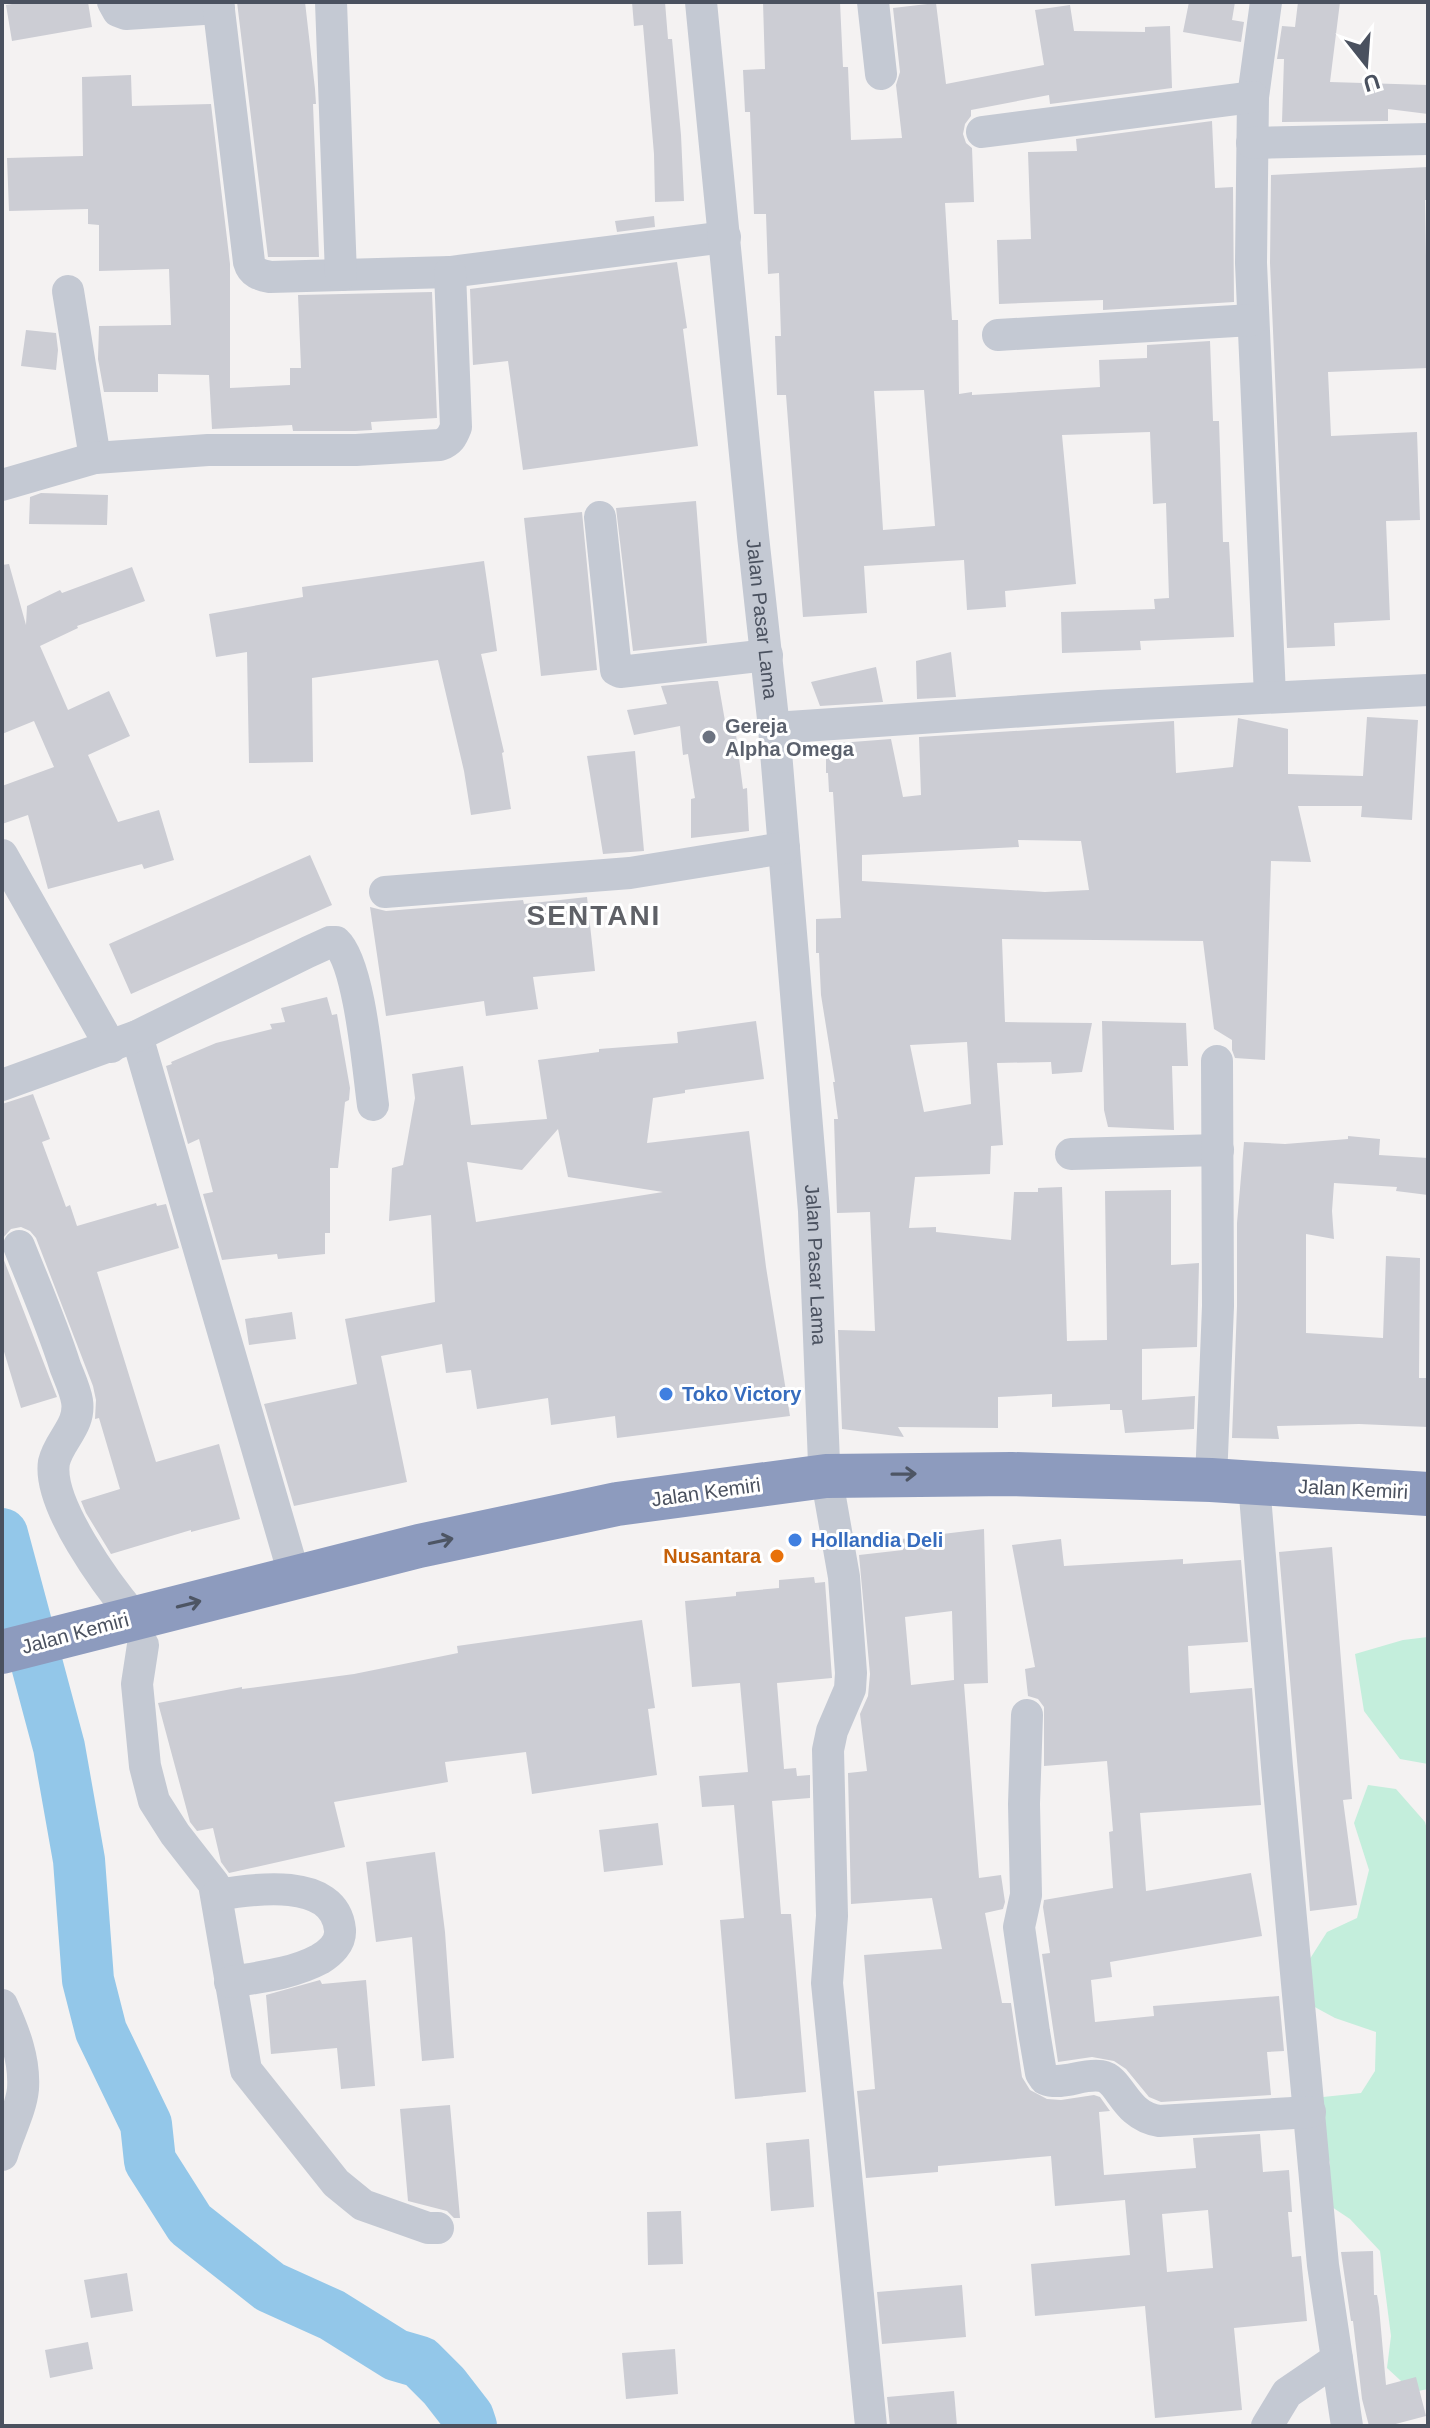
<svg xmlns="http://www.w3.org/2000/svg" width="1430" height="2428" viewBox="0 0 1430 2428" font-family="Arial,sans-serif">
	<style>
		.green { fill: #c4eedc }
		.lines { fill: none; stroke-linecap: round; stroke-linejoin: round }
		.river { stroke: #93c7e9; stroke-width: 52 }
		.building { fill: #cccdd4; fill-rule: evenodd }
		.minor { stroke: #c4c9d3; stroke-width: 32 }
		.highway { stroke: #8d9bbe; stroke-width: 44 }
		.oneway { stroke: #4d5564 }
		.worship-dot { fill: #6b7280; stroke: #fff; stroke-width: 3 }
		.shop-dot { fill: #3f7fe0; stroke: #fff; stroke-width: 3 }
		.food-dot { fill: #e8710a; stroke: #fff; stroke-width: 3 }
		.labels { text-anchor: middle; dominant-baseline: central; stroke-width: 6; stroke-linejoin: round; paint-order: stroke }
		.street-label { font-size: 20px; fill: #4a515f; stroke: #fff }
		.worship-label { font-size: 20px; font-weight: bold; fill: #5b616d; stroke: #fff; text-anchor: start }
		.shop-label { font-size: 20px; font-weight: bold; fill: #366cbe; stroke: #fff; text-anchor: start }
		.food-label { font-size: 20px; font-weight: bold; fill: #c56008; stroke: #fff; text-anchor: end }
		.district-label { font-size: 28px; font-weight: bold; letter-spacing: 2px; fill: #5f6167; stroke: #fff }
	</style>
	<rect width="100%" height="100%" fill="#f4f2f2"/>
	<path class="green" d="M1428,1637V1764L1400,1759L1364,1711L1355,1654L1403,1640Z
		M1368,1785L1396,1789L1425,1822L1428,1833V2389L1413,2392L1387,2368L1391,2336L1380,2251L1350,2219L1326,2203L1330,2163L1321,2134L1323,2097L1361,2093L1375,2071L1376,2032L1335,2018L1311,2005L1306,1965L1327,1932L1357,1918L1369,1870L1354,1823Z"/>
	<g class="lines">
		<path class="river" d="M2,1534L59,1747L79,1860L88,1980L101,2031L146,2124L150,2161L190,2224L270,2287L332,2315L396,2355L420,2362L444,2386L468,2417L471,2426"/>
	</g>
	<path class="building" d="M24,2H88L92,27L12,41L6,5Z
		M237,2H305L315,89L316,104H313L319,257H268Z
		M632,2H665L668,39H672L681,135L684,201L655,202L654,154L643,25L634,26Z
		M763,2H840L843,67H848L851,140L902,138L896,85L900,72L893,8L936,3L946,84L1044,65L1035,10L1070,5L1074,31L1145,32V27L1170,26L1172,88L1050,104L1049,95L971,110V116L965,124L963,134L966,143L972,148L974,202L945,203L952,320H958L959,394L972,392V395L1100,387L1099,360L1147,358V345L1210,341L1213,421H1219L1223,542H1229L1234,637L1140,641L1141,650L1062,653L1061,612L1155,609L1154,599L1169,598L1166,503L1153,504L1150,432L1062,435L1076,584L1005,591L1006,607L967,610L964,560L864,566L867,613L803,617L786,395H777L775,336H781L779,273L768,274L766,214H754L750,112H745L743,70L765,69ZM924,390L935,526L883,530L874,391Z
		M1189,2H1235L1232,20L1244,22L1241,42L1183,32Z
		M1298,2H1340L1330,82L1428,85V114L1388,109V121L1282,122L1284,59H1277L1282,26L1295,27Z
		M131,75L132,106L211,104L230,264V388L290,385V368H301L298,295L432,292L437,418L371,422L372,430L355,431H293L292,425L212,429L209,375L158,374V392H104L98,359L99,326L171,325L169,269L99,271V225L88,224V209L9,211L7,158L83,156L82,77Z
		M1212,121L1215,188L1233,187L1234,302L1103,310V300L999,304L997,240L1031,239L1028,152L1077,151L1076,139Z
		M1428,167V200H1425L1428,368L1328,372L1331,436L1417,432L1420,520L1386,521L1390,620L1334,623L1335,646L1287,648L1270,263L1271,175Z
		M654,216L655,227L617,232L615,221Z
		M677,262L687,328L683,329L698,446L523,470L508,361L473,365L470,289Z
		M26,330L56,333L58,350L56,370L21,366Z
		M41,493L108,495L107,525L29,524L30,497Z
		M696,501L707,643L633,651L616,508Z
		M582,512L597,670L541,676L524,518Z
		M484,561L497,651L481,654L504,752L502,753L511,809L471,815L464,771L438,660L312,678L313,762L249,763L247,652L216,657L209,614L303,597L302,587Z
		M9,564L26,625L27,606L60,590L62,593L132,567L145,601L77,626L78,628L40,646L68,710L109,691L130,736L88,755L118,822L159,810L174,860L144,869L142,864L48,889L28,815L2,824V786L54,767L34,721L2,734V565Z
		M951,652L956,697L917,699L916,661Z
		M876,667L883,702L820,706L811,682Z
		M711,681H718L725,721L734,719L743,789L747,788L749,831L691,838V799L695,798L688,754L683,755L680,726L634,735L627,710L667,704L661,686Z
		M1367,717L1418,720L1412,820L1361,817L1362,806H1298L1311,862L1271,861L1265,1060L1235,1058L1232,1050V1040L1214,1029L1203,941L1002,939L1005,1022L1092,1023L1082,1072L1052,1074L1051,1062L997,1063L1003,1145L991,1146L990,1174L915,1177L909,1228L936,1227V1232L1011,1240L1014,1192H1038V1188L1062,1187L1067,1341L1107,1340L1105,1191L1171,1190V1265L1199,1263L1197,1347L1142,1349V1400L1195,1396L1194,1429L1125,1433L1122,1410H1110V1404L1052,1407V1394L998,1397V1428L898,1427L904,1437L842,1429L838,1330L875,1331L870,1212L837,1213L834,1119H838L833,1082H835L821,995L819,953H816V919L841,918L833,792H829L828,773H826V744L891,739L903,797L921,795L919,737L1174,721L1176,773L1233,767L1238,718L1288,729V774L1363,776ZM1018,840L1081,841L1089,890L1045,892L862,881V855L1019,847ZM967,1042L971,1104L924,1112L910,1045Z
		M635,751L644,851L603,854L587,756Z
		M310,855L332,905L131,994L109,944Z
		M587,897L595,971L533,977L538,1009L486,1016L484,1001L386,1016L370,907L386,911L523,900L524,904Z
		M327,997L332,1015L337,1014L350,1088L349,1100L345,1102L338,1168H330V1233H325V1254L278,1259L277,1254L222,1260L203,1194L213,1192L199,1139L188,1144L166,1066L172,1064L171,1062L216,1043L272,1029L270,1024L285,1022L281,1008Z
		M756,1021L764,1079L685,1090V1093L653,1098L647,1143L749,1131L766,1267L790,1416L617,1438L615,1416L551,1425L548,1398L477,1409L471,1370L446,1373L442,1344L381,1356L407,1482L294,1506L264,1404L357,1384L345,1319L435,1302L431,1215L389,1221L392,1168L403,1165L415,1098L412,1074L463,1066L471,1125L547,1119L538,1060L599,1052V1049L678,1043L677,1032ZM558,1129L568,1177L663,1192L476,1222L467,1162L522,1170Z
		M1102,1021L1186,1023L1188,1066H1172L1174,1130L1108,1127L1104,1110Z
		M33,1094L50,1139L42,1142L66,1207L70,1205L77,1226L156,1203L157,1206L166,1204L179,1248L97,1272L156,1462L219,1444L240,1519L191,1532V1530L111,1554L86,1513L81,1501L120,1489L99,1418L95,1419L96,1400L93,1386L36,1238L30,1231L21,1227L11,1229L2,1239V1104Z
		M1348,1136L1380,1139L1379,1155L1428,1158V1195L1396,1191L1397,1187L1334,1183L1332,1211L1334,1239L1306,1234V1333L1383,1338L1386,1256L1420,1258L1419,1378H1428V1427L1359,1424L1277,1426L1279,1439L1232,1438L1237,1306V1223L1244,1142L1285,1144L1348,1139Z
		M2,1255L57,1397L21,1408L2,1345Z
		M292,1312L296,1339L249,1345L245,1319Z
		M984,1529L988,1683L964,1684L979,1878L1001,1875L1005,1902L1003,1909L985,1913L1002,2003H1011L1022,2077L1030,2090L1047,2099L1061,2100L1094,2095L1100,2097L1110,2111L1099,2112L1104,2175L1196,2168L1193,2138L1260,2134L1263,2172L1289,2170L1292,2212H1288L1292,2257L1301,2256L1307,2321L1234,2328L1242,2410L1155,2418L1145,2306L1035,2316L1031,2264L1130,2255L1125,2200L1055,2206L1051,2156L938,2166V2172L866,2178L857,2091L875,2089L864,1955L942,1949L932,1898L851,1904L848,1773L867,1771L860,1714L868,1696L870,1674L859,1555L903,1550L901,1539ZM952,1611L954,1680L911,1685L905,1617ZM1208,2210L1213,2268L1167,2272L1162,2214Z
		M1061,1539L1064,1566L1183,1559V1564L1241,1560L1248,1642L1188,1646L1190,1693L1252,1688L1261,1805L1140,1813L1146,1891L1251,1873L1262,1936L1110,1962L1112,1977L1091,1980L1095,2022L1154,2016L1153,2006L1279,1996L1284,2051L1267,2052L1271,2095L1161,2102L1149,2097L1126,2069L1114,2061L1092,2057L1058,2062L1042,1954L1050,1953L1043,1907L1044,1900L1113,1888L1109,1832L1113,1831L1107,1761L1044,1766V1707L1038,1699L1028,1696L1025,1669L1035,1667L1012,1545Z
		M1332,1547L1352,1799L1343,1800L1357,1905L1310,1911L1279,1552Z
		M814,1577L815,1583L825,1582L832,1678L777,1683L784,1769L796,1768L797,1776L810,1775V1798L772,1801L781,1914H791L806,2092L735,2099L720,1920L744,1918L734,1805L702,1807L699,1776L748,1772L740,1683L692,1687L685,1601L736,1596V1592L779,1588V1580Z
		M642,1620L655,1708L648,1709L657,1775L532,1794L526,1752L445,1762L448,1782L334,1802L345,1847L229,1873L221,1862L213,1828L197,1831L190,1822L158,1703L242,1687V1689L354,1674L458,1653L457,1646Z
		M658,1823L663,1865L604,1872L599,1830Z
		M435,1852L445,1932L454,2058L422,2061L412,1937L376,1942L366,1862Z
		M320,1980L322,1984L366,1980L375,2086L341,2089L337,2048L271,2054L266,1995Z
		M450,2105L460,2218H454L447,2211L408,2201L400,2109Z
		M809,2139L814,2207L771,2211L766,2143Z
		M681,2211L683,2264L648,2265L647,2212Z
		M1373,2251L1374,2295H1377L1379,2307L1386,2385L1416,2377L1426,2416L1388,2426H1369L1362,2399L1353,2321H1351L1341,2252Z
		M127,2273L133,2311L91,2318L84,2280Z
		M962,2285L966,2337L882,2344L877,2292Z
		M88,2342L93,2369L50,2378L45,2350Z
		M675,2349L678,2394L626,2399L622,2353Z
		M954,2391L957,2426H890L887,2397Z"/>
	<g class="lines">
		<g class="minor">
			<path d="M113,2L118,11L126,14L219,8"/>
			<path d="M218,2L249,262C252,273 260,275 270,277L450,272L725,237"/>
			<path d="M331,2L341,275"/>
			<path id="s1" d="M701,2L753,536L774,728L814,1211L824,1463L844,1577L851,1673L850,1689L832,1731L828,1750L832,1916L827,1983L871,2426"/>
			<path d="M873,2L881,74"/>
			<path d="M1266,2L1253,97L1251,263L1270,696"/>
			<path d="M982,132L1253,97"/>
			<path d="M1252,143L1428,139"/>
			<path d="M68,291L95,458"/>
			<path d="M998,335L1252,320"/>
			<path d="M2,485L95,458L208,450H356L440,445C450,441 452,437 456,427L450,272"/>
			<path d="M600,517L616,670L620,672L767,655"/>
			<path d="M774,728L1099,706L1428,690"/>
			<path d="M2,855L111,1047"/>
			<path d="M385,892L630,873L784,848"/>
			<path d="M137,1036L295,1578"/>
			<path d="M2,1085L137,1036L308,952L330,942H336C360,964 368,1070 373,1105"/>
			<path d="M1071,1154L1218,1150"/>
			<path d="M19,1246C35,1286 52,1325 65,1366C69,1377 75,1389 77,1401C81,1426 59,1440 54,1462C47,1504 108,1586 134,1617"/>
			<path d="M1211,1480L1218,1306L1217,1061"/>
			<path d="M1254,1483L1277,1767L1323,2265L1347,2426"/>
			<path d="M143,1645L137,1684L145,1766L154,1801L175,1834L214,1884L246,2070L336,2183L363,2205L428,2228H438"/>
			<path d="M1027,1715L1024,1804L1026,1895L1019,1927L1034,2032L1041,2073L1045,2079C1063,2086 1082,2073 1101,2076C1121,2079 1123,2115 1159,2121L1310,2112"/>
			<path d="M217,1895C252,1889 335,1876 340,1930C341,1943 330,1953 320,1959C292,1974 260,1977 230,1982"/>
			<path d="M2,2005C14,2032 25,2059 23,2089C21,2110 8,2134 2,2155"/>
			<path d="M1267,2426L1287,2393L1337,2359"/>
		</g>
		<path class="highway" d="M2,1652L419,1546L617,1504L826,1476L1012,1474L1211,1480L1428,1494"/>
	</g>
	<defs><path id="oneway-shaft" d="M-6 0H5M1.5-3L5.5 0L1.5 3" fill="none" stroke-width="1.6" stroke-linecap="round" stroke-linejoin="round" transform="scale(2)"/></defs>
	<g class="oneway">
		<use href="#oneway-shaft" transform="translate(904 1474) rotate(-1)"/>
		<use href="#oneway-shaft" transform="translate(441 1541) rotate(-12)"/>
		<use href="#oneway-shaft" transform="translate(189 1604) rotate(-14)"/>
	</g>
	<circle class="worship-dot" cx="709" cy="737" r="8"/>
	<g class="shop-dot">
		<circle cx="666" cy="1394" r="8"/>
		<circle cx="795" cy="1540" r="8"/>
	</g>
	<circle class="food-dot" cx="777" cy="1556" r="8"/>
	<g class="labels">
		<g class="street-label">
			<text stroke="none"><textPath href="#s1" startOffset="620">Jalan Pasar Lama</textPath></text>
			<text stroke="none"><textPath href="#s1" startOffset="1268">Jalan Pasar Lama</textPath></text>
			<text transform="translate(1353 1489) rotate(3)">Jalan Kemiri</text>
			<text transform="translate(706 1492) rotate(-8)">Jalan Kemiri</text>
			<text transform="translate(75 1633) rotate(-15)">Jalan Kemiri</text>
		</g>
		<g class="worship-label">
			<text x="725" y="726">Gereja<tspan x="725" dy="23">Alpha Omega</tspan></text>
		</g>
		<g class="shop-label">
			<text x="682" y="1394">Toko Victory</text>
			<text x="811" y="1540">Hollandia Deli</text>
		</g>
		<g class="food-label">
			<text x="761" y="1556">Nusantara</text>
		</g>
		<g class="district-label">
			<text x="594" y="915">SENTANI</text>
		</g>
	</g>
	<rect width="1430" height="2428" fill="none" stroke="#4a515f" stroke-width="8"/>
	<g transform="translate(1366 64) rotate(163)" stroke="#ffffff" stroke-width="6" paint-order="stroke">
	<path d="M0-6L14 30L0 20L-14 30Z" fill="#4a515f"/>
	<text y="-12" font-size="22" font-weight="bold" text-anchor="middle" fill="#4a515f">U</text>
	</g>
</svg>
